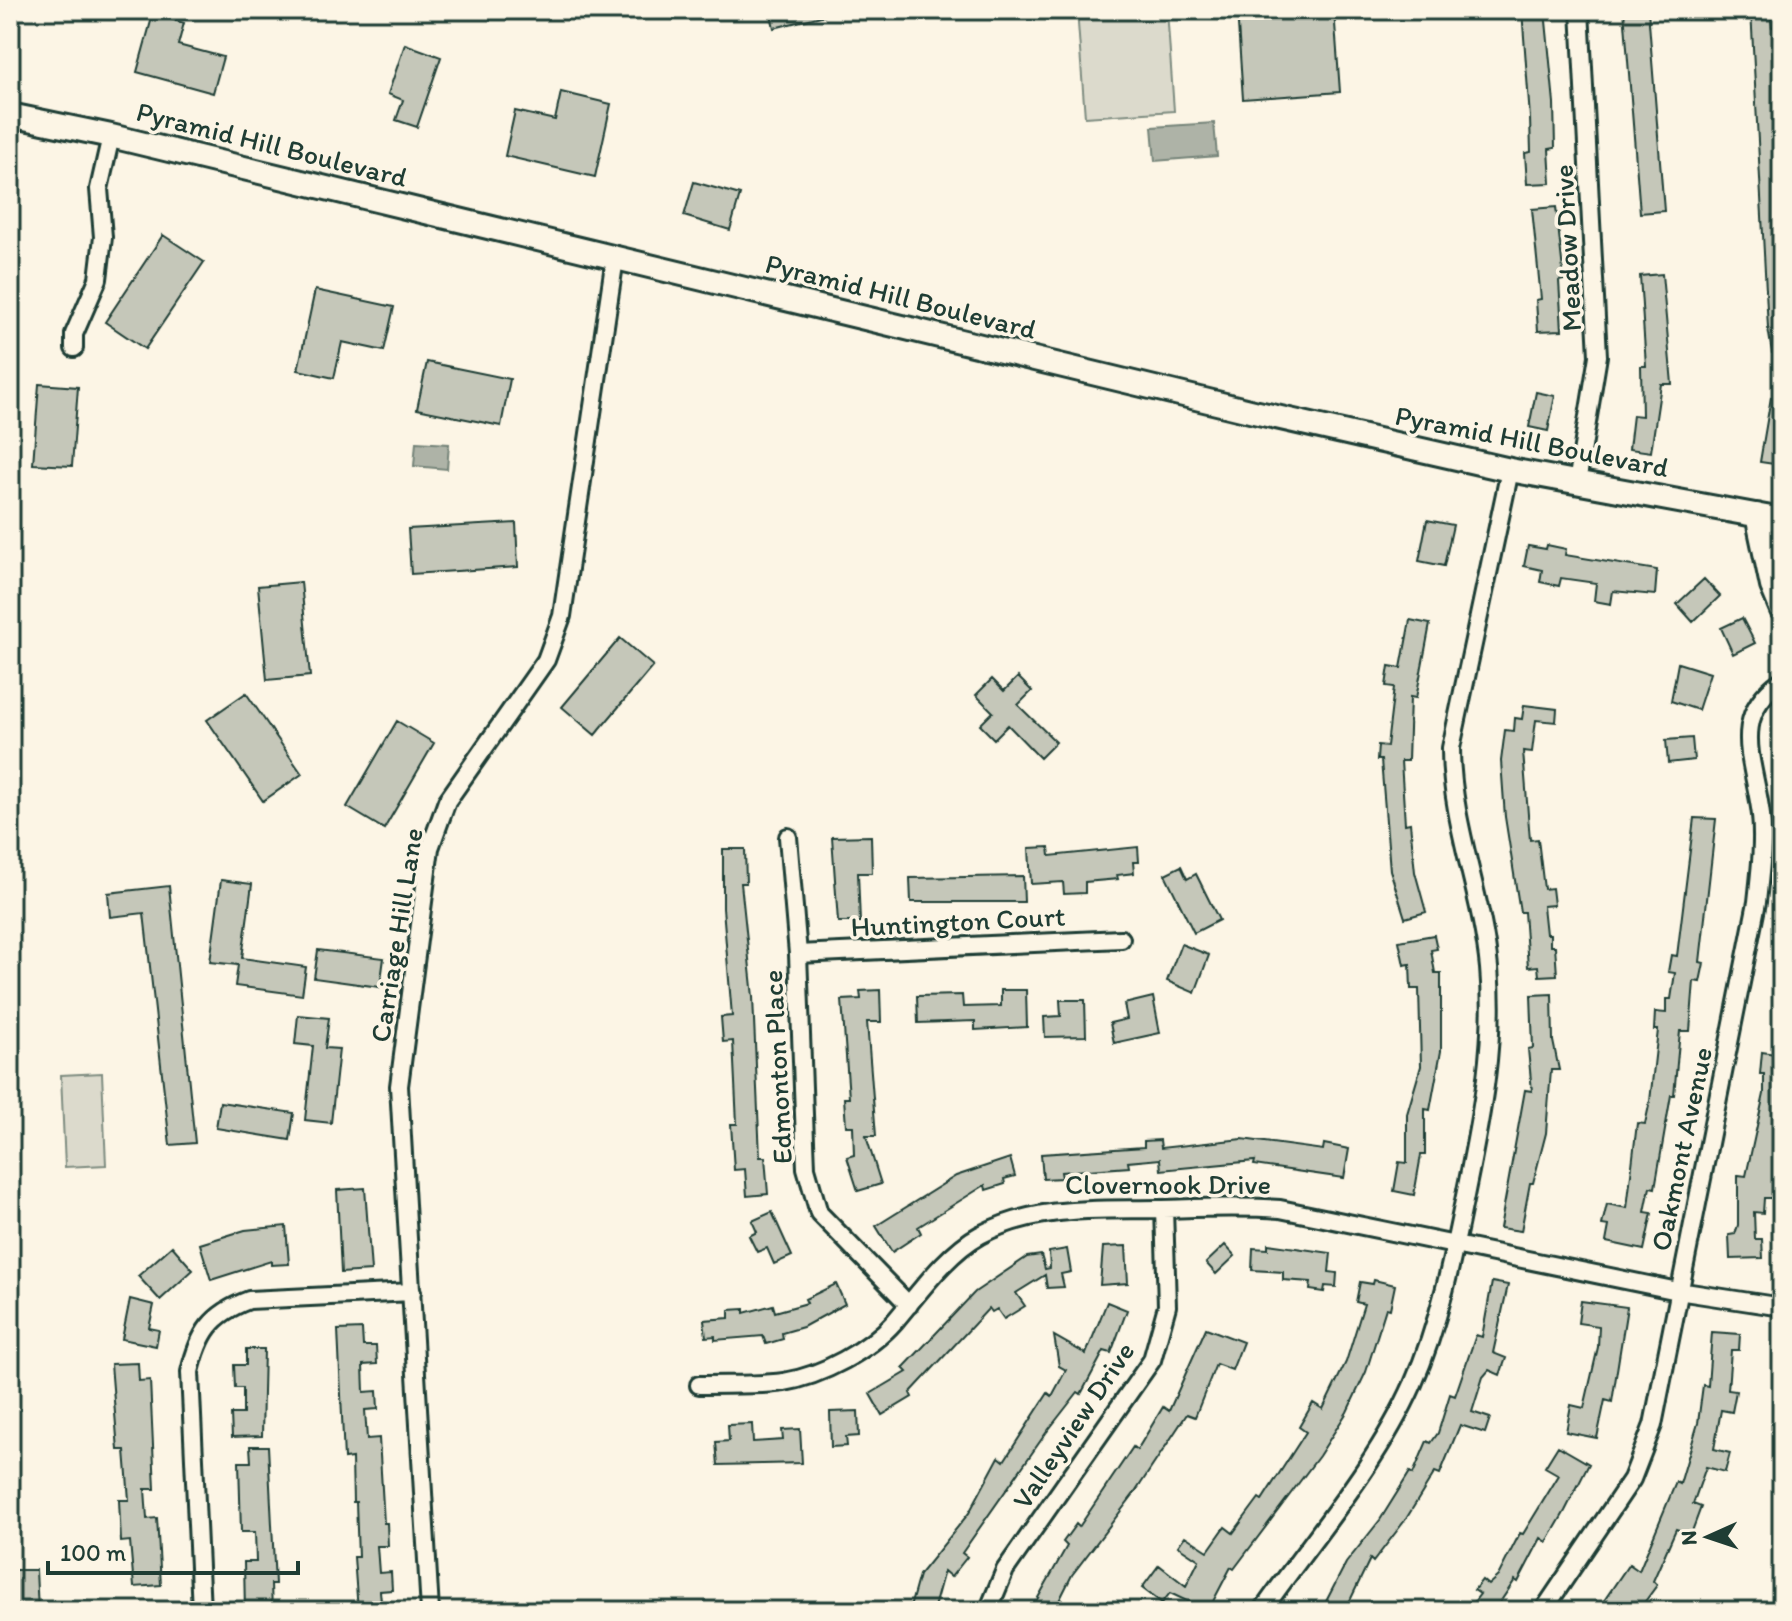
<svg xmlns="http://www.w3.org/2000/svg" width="1792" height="1621" viewBox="0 0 1792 1621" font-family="Itim,sans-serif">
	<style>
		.green { fill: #dcdacc; stroke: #7e8c80; stroke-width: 2 }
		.water { fill: #aeb3a7; stroke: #758479; stroke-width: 2 }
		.building { fill: #c5c7b9; stroke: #1f3d34; stroke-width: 2 }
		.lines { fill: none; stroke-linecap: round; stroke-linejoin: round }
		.street-casing { stroke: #1f3d34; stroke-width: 22 }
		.secondary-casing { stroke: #1f3d34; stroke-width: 28 }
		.street { stroke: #fcf5e5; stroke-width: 16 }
		.secondary { stroke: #fcf5e5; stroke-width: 22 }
		.labels { text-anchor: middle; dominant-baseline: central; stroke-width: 7; stroke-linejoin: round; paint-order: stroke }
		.street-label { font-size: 28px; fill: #1f3d34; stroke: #fcf5e5 }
	</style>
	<rect width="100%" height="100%" fill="#fcf5e5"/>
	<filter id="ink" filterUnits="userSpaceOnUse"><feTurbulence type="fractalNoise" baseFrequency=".0125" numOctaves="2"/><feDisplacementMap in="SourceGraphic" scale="16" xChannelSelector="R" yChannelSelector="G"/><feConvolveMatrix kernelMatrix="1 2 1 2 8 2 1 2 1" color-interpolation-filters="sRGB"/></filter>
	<g filter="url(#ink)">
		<path class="green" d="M1077,10H1167L1174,111L1085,117Z
			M102,1073L106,1165L65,1167L61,1075Z"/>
		<path class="water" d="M1214,123L1217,156L1155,161L1152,127Z
			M416,442L449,444L447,469L414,466Z"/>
		<path class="building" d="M770,10H824L825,15L774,28Z
			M1237,10H1334L1340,92L1243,99Z
			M1522,10H1544L1546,21L1554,103L1555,148L1549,149L1551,183L1527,184L1525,153L1531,152L1530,118Z
			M1624,10H1648L1664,211L1640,213Z
			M1751,10H1770L1772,27H1776L1782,154V352L1772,353L1768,328Z
			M153,14L184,23L178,45L223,57L213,93L137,72Z
			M405,44L441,57L417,127L396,120L403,100L388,94Z
			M561,92L611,104L595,177L505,156L515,111L555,120Z
			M694,182L740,195L730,230L684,216Z
			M1556,207L1564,280L1559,281L1562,330L1538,331L1536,300L1541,299L1532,209Z
			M163,235L204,262L145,349L105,322Z
			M1662,274L1672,384H1661L1651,452L1629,449L1633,415L1642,416L1641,366H1646L1640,276Z
			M315,290L394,307L384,351L342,342L334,378L298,370Z
			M427,362L510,379L501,426L417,409Z
			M39,384L78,387L72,466L33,464Z
			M1536,392L1555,396L1548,431L1529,427Z
			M1771,397L1782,400L1781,465L1760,462Z
			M1427,520L1453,525L1444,566L1419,561Z
			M516,523L518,567L411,574L408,529Z
			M1547,545L1566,549L1565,555L1657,570L1655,595L1613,591L1611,604L1594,601L1596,583L1561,578L1559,586L1540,582L1542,570L1524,566L1528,546L1546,549Z
			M1704,579L1720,596L1693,622L1677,604Z
			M301,582L310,676L267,680L258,586Z
			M1742,618L1755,643L1733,654L1721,628Z
			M1410,620L1430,624L1416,698L1410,697L1408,761H1401L1405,824L1410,823L1415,872L1426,912L1405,918L1390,870L1381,760H1377L1378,745L1387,746L1394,687L1386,686L1389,666L1401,668Z
			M620,638L653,666L595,735L562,707Z
			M1678,663L1710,673L1698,710L1671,701Z
			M1018,677L1032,691L1018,705L1056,742L1040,758L1008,725L994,739L980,725L993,712L976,695L992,679L1004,691Z
			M246,693L302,774L263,801L207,720Z
			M1524,705L1557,709L1556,722L1536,720L1532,752L1523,751L1530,840L1538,839L1544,889L1552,888L1554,905L1543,906L1546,934H1550V946H1555L1557,975L1539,976L1538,966L1528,967L1524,912H1520L1505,817L1501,761L1505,730L1514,731L1515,718L1522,719Z
			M397,721L434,743L384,829L347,807Z
			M1692,738L1694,760L1668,763L1666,740Z
			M1694,818L1716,819L1700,962L1704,963L1700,982L1694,981L1690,1031H1680L1674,1095H1671L1655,1188L1650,1187L1645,1212L1652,1213L1644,1250L1606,1242L1609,1226L1602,1225L1607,1204L1627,1208L1637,1123L1645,1124L1650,1101L1658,1030H1654L1655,1012L1666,1013V999H1671L1675,973L1668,972L1671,955L1677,956Z
			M871,836L872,873H858L860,922H838L832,837Z
			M1049,847L1050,856L1138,847L1139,862H1133L1134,873L1117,875L1118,879L1085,882V893L1064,894L1063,882L1031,884L1029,848Z
			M723,849H745L746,883H741L753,997L760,1157H765L768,1194L747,1196L745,1169L734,1170L731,1124H737L733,1041L723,1042L721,1017L732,1016L723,908Z
			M1181,866L1187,879L1196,874L1219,920L1194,933L1165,874Z
			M1023,876L1024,902H911L910,878Z
			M221,880L252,884L242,958L306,967L302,995L235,986L238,965L210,962Z
			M169,886L195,1143L170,1145L144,913L110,917L108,893Z
			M1434,935L1437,949L1431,950L1435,973H1441V1051L1430,1110L1425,1109V1155H1421L1414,1195L1394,1191L1399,1162L1407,1163V1114L1421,1066L1419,989H1411L1410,964L1404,965L1399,941Z
			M1181,944L1209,955L1195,993L1167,981Z
			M318,950L384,958L380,987L314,978Z
			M880,990L881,1022H867L876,1136H866L881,1184L858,1191L847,1157L854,1155L853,1126H846L844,1098H849L842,1000L861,999L860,991Z
			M1001,990H1026L1027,1027L975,1030V1021L918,1023L917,996L962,995L963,1007L1001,1006Z
			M1552,994L1553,1041L1559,1070H1551L1546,1133L1533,1183H1530L1521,1231L1500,1228L1525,1090L1532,1091L1528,1049L1533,1048L1531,995Z
			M1153,997L1160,1033L1114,1043L1110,1023L1127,1019L1124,1004Z
			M1060,1000H1085L1086,1036L1045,1037L1044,1017L1061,1016Z
			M298,1015L329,1018L325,1048L339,1049L331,1123L305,1120L313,1046L295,1044Z
			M1762,1052L1782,1055V1131L1774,1198H1764L1763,1213L1754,1212L1755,1239H1762L1763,1258L1730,1259L1729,1235L1735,1234L1738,1225V1175L1746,1176L1764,1094V1074H1760Z
			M220,1102L294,1113L290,1140L216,1128Z
			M1242,1139L1323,1150L1324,1144L1349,1149L1344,1178L1254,1165L1255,1161L1161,1170L1160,1159L1128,1162L1129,1167L1061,1172L1062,1178L1043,1179L1041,1154L1144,1147V1141L1160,1140L1161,1148Z
			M1010,1158L1015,1176L1004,1179L1005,1184L986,1190L985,1185L918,1227L921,1233L892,1252L876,1226L956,1176Z
			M365,1188L371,1271L341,1273L337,1190Z
			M772,1212L792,1256L774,1264L767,1248L757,1252L749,1236L757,1232L752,1221Z
			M286,1226L289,1264L271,1265V1261L211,1280L200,1244L245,1230Z
			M1268,1244L1331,1253L1329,1272L1337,1273L1336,1287L1325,1286L1324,1292L1310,1290L1311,1282L1283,1280V1272L1252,1270L1253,1248L1268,1249Z
			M1225,1245L1235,1256L1216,1274L1206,1263Z
			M172,1246L193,1270L160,1300L138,1276Z
			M1126,1246L1128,1283L1100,1285L1103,1247Z
			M1067,1249L1071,1272L1061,1274L1064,1287L1047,1288L1045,1275L1016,1293L1025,1306L1004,1319L997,1309L992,1312L989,1308L910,1393L912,1397L882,1415L870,1394L907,1372L903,1368L975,1292L1027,1257L1041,1255L1045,1269L1050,1268L1049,1252Z
			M1374,1280L1395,1285L1390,1309L1386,1308L1366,1372L1347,1412L1319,1456L1234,1569L1231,1567L1208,1611L1170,1593L1162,1603L1142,1588L1159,1565L1186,1586L1199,1560L1178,1546L1185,1536L1208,1551L1225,1527L1233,1533L1259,1498L1262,1500L1306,1432L1299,1427L1313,1403L1323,1409L1346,1362L1364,1304L1356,1302L1360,1282L1373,1284Z
			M1492,1282L1508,1285L1493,1353L1506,1358L1500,1375L1489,1370L1483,1377L1472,1412L1490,1418L1485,1433L1460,1425L1440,1474L1435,1472L1406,1519L1373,1562L1370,1559L1345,1611H1321L1346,1563L1380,1520L1410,1472L1413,1474L1427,1441L1431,1443L1438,1433L1450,1394L1455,1396L1476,1335L1482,1337Z
			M836,1284L845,1304L803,1327L782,1333L783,1339L766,1344L763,1336L715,1340V1336L706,1337L704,1320L729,1318V1310L744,1309V1313L773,1305L775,1312L807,1303L805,1299Z
			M130,1299L154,1305L149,1328L159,1330L156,1346L122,1339Z
			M1581,1301L1627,1307L1612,1402L1605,1400L1597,1438L1566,1432L1571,1405L1584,1408L1598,1347L1599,1326L1578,1323Z
			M1107,1302L1127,1310L1111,1353L1104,1351L1081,1394L1078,1392L1046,1433L962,1553L967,1557L951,1577L944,1571L933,1611H909L919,1575L969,1513L999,1457L1004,1461L1048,1393L1052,1396L1066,1370L1059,1366L1054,1336L1086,1354Z
			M1206,1328L1243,1342L1232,1370L1216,1364L1195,1417L1187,1414L1136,1491L1072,1575L1054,1611L1034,1605L1067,1546L1063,1542L1076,1524L1079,1527L1133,1447L1137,1450L1163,1407L1169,1411Z
			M362,1329L363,1346H376L377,1364L363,1365L364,1392L377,1391L378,1409L365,1410L367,1439L379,1438L384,1523H387L388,1546H377L379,1573L391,1572L392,1590L380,1591L382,1611H358L354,1557H358L356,1502H353L352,1458L344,1459L338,1330Z
			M1712,1332L1740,1334L1739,1350H1731L1728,1390L1736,1391L1732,1412L1721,1410L1714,1449L1730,1453L1725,1472L1706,1467L1693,1504L1701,1507L1691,1534L1676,1529L1653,1581L1657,1585L1638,1611H1597L1629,1564L1639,1571L1676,1482L1680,1484L1698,1423L1703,1385L1708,1386Z
			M246,1349H264L262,1436L232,1437L231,1414H243V1388H235L234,1365H246Z
			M138,1363L139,1381L150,1380L155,1489H145L147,1519L157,1518L161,1585L134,1587L130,1541L121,1542L119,1500H129L125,1450H118L111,1364Z
			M858,1411L859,1436L846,1437L847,1446L831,1447L830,1412Z
			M752,1424L753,1442L783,1440L782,1430L800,1429L802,1463L718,1465L716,1442L729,1441L728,1425Z
			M250,1446H268L275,1584H271L272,1611H245L244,1562H256L255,1532H241L239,1462H251Z
			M1558,1446L1589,1464L1565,1511L1547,1542L1541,1538L1518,1582L1515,1580L1494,1611H1467L1480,1594L1474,1590L1482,1580L1488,1585L1498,1576L1520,1533L1523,1534L1559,1475L1545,1467Z
			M10,1570H36L38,1611H10Z"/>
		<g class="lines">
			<defs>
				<path id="street" d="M74,348V334L98,279L103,237L99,189L111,136
					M1577,483L1598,356L1580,10
					M788,837L798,954L806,1168L819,1213L909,1305
					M798,954L1121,939
					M699,1385C726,1384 756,1386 784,1382C821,1376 870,1350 895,1321C919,1293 947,1253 980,1235C1036,1205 1098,1210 1159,1209C1200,1208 1239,1206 1280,1209L1678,1291L1782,1307
					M201,1611L190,1372C199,1333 211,1314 249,1300L412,1292
					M430,1611L399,1086L430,848L447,801L546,660L562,616L615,258
					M988,1611L1005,1570L1152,1360L1167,1306L1164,1209
					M1262,1611C1313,1538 1377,1465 1413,1384C1440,1322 1453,1256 1466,1191C1481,1117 1496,1044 1489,968C1482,894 1451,823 1451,748L1510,470
					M1543,1611L1632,1479L1653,1425L1757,902C1760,873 1764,844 1761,815C1755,762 1728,717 1782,680"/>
				<path id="secondary" d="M10,115L111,136L1254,412L1510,470L1782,520
					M1757,515L1772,586L1782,610"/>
			</defs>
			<use href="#street" class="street-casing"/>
			<use href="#secondary" class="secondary-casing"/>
			<use href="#street" class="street"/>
			<use href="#secondary" class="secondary"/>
		</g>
	</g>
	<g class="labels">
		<g class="street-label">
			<text transform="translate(272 144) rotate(14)">Pyramid Hill Boulevard</text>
			<text transform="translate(1567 248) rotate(-93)">Meadow Drive</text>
			<text transform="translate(901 296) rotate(14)">Pyramid Hill Boulevard</text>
			<text transform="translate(1532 441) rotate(11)">Pyramid Hill Boulevard</text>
			<text transform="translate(958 921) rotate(-3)">Huntington Court</text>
			<text transform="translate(396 935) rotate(-81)">Carriage Hill Lane</text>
			<text transform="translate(777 1067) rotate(-93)">Edmonton Place</text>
			<text transform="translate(1681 1149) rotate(-78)">Oakmont Avenue</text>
			<text x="1168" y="1184">Clovernook Drive</text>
			<text transform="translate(1073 1425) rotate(-56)">Valleyview Drive</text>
		</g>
	</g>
	<rect width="1792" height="1621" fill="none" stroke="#fcf5e5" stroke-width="40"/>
	<rect x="20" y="20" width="1752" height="1581" fill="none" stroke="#1f3d34" stroke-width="3" filter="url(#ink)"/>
	<g transform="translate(1708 1537) rotate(267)" stroke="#fcf5e5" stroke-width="6" paint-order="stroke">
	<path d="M0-6L14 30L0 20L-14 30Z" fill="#1f3d34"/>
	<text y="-12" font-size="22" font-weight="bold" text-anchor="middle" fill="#1f3d34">N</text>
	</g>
	<path d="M48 1561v12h250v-12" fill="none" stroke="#1f3d34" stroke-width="4"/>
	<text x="60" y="1561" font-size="24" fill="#1f3d34" stroke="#fcf5e5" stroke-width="6" paint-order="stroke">100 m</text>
</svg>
